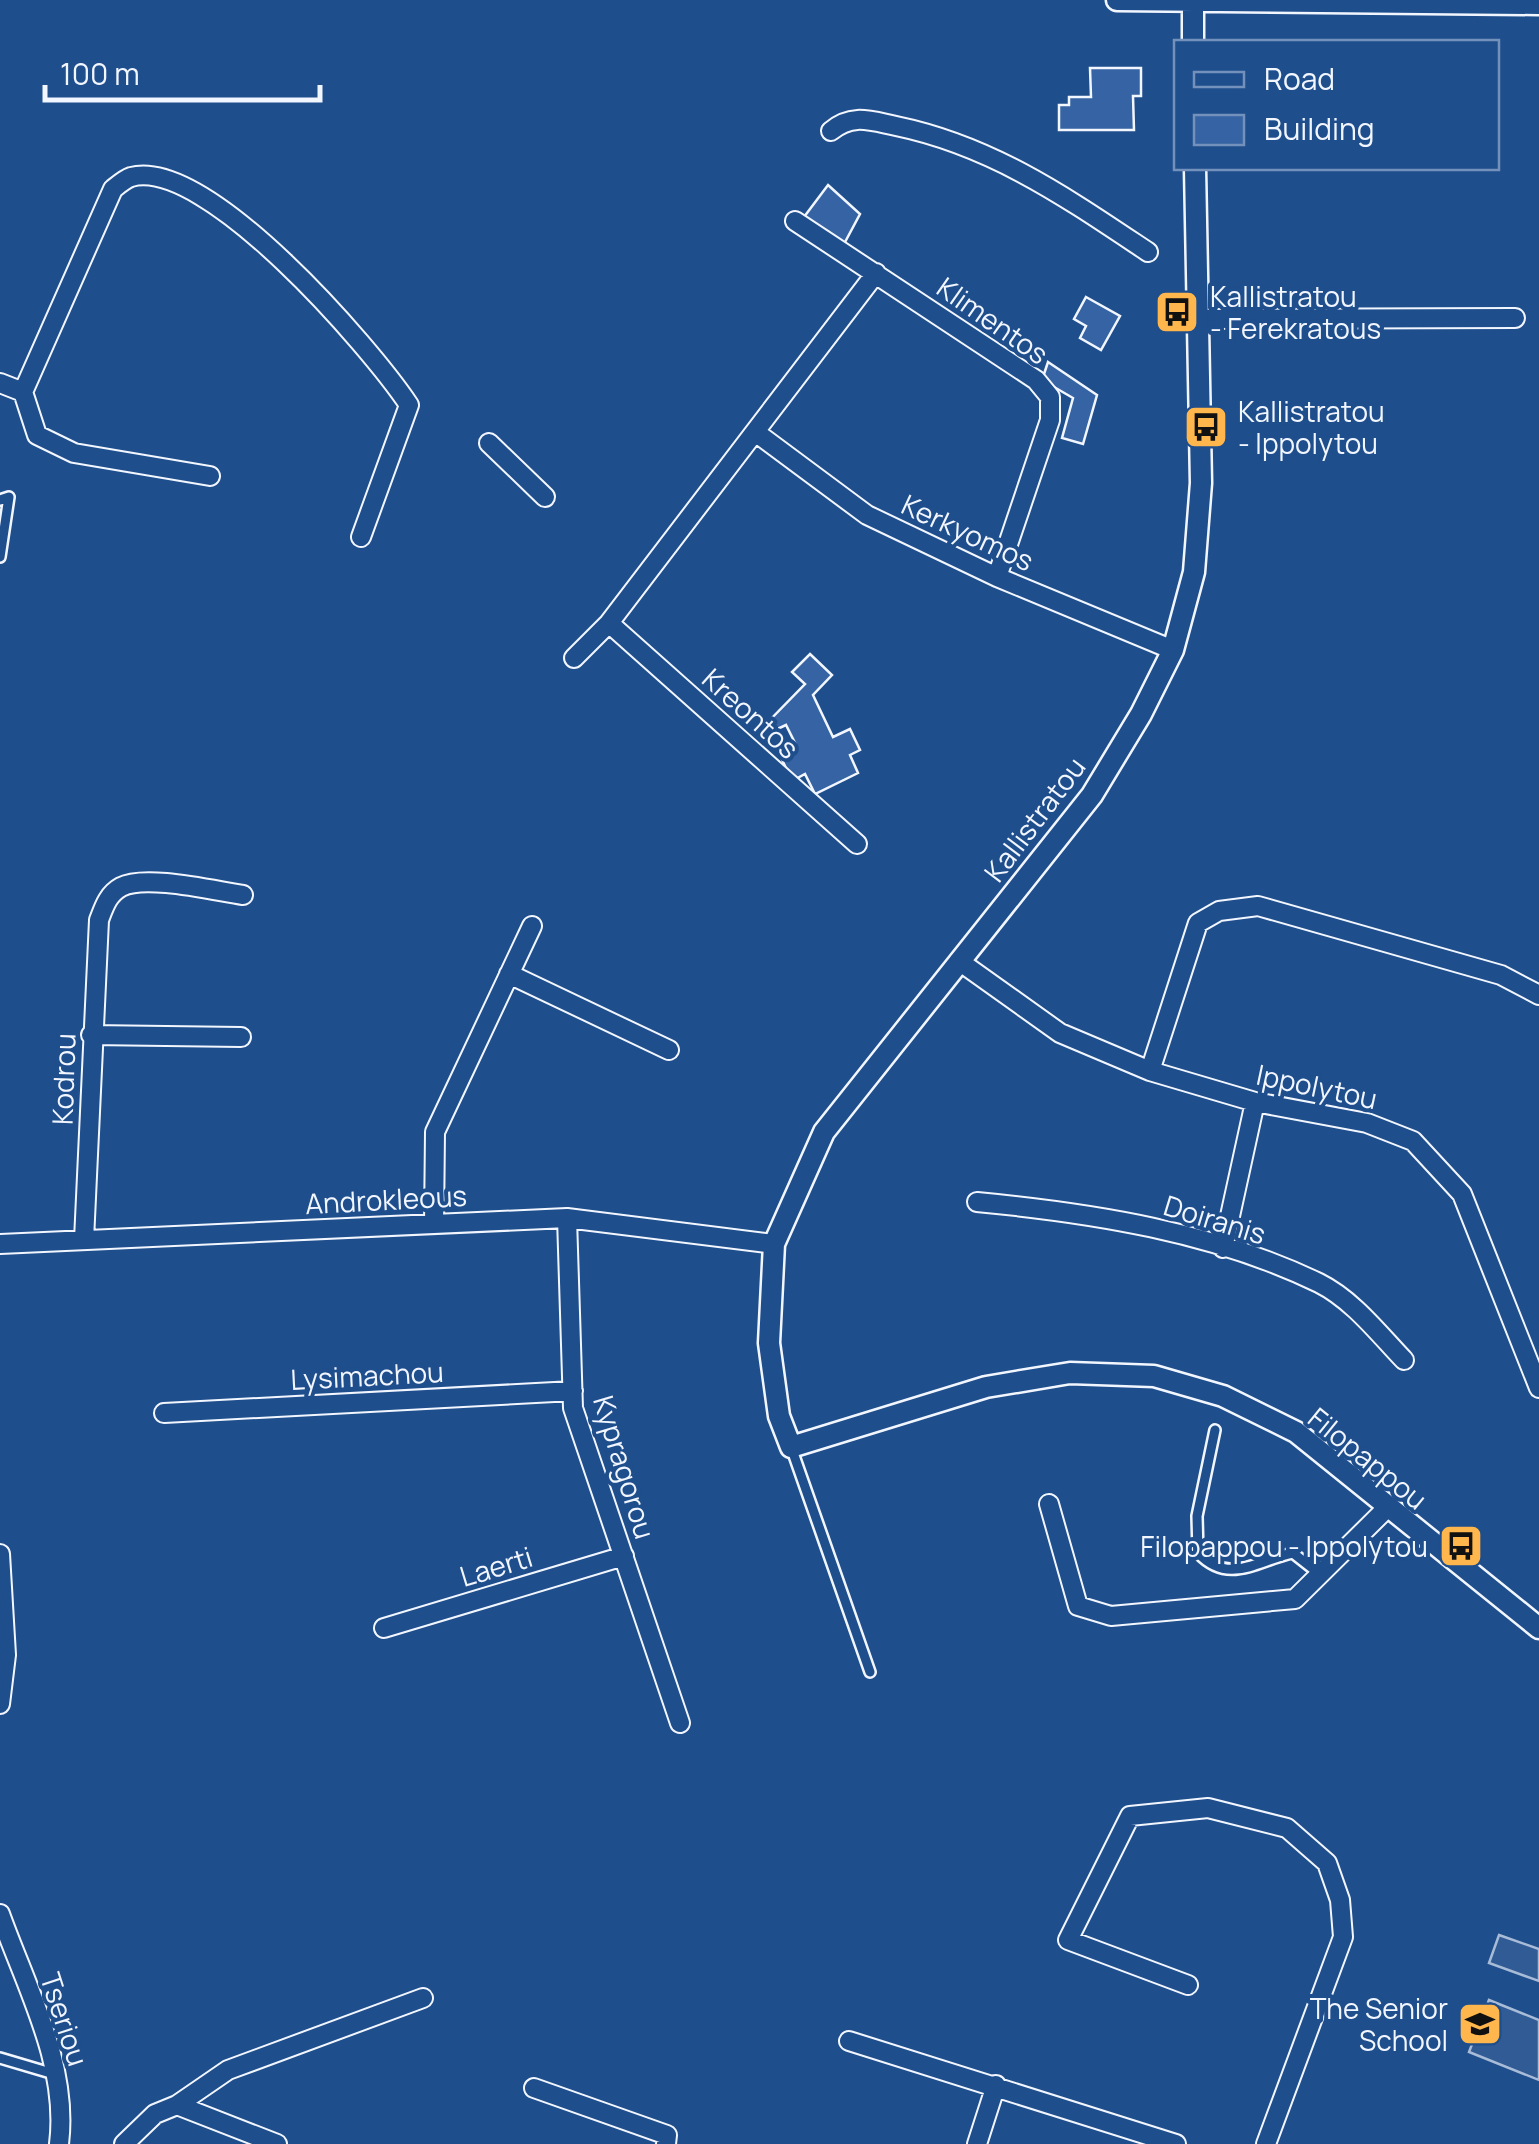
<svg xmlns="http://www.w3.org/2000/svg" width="1539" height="2144" viewBox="0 0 1539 2144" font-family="Manrope,sans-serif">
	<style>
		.built { fill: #305b95; stroke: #a8bbd7; stroke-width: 2.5 }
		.building { fill: #3563a3; stroke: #f2f6ff; stroke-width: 2.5 }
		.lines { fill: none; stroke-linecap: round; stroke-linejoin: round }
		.service-casing { stroke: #f2f6ff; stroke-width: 14 }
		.minor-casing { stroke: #f2f6ff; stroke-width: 22 }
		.tertiary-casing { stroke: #f2f6ff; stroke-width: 25 }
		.service { stroke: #1f4e8c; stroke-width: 9 }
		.minor { stroke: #1f4e8c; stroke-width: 18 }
		.tertiary { stroke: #1f4e8c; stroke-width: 20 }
		.labels { text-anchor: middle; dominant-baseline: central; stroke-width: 8; stroke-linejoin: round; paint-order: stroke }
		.poi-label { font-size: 28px; fill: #f2f6ff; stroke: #1f4e8c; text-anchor: start }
		.street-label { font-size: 28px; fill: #f2f6ff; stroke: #1f4e8c }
	</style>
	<rect width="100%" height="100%" fill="#1f4e8c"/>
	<path class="built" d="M1499,1935L1539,1949V1981L1489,1963Z
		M1489,2000L1539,2020V2080L1469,2052Z"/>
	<path class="building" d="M1090,68H1141V96H1133L1134,130H1059V105H1069V97H1091Z
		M828,185L860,214L844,244L804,217Z
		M1086,297L1120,316L1101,350L1080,338L1086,326L1074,319Z
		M1048,362L1097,395L1083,444L1062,438L1073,398L1042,380Z
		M810,654L832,675L813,695L833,737L850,729L860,750L850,755L858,773L815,794L805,774L792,781L778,751L795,743L786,725L773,731L765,725L805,684L792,672Z"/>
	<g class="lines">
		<defs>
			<path id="service" d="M0,500L9,497L0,557
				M1215,1430L1197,1516L1198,1553C1229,1586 1258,1560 1293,1553L1321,1575
				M791,1447L870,1672
				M0,2058L54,2074"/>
			<path id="minor" d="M831,131C852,113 871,121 896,126C993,146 1067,198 1148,252
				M795,221L1036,380L1050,397V420L997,577
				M1198,319L1515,318
				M0,383L23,392L37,435L74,453L210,476
				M23,392L113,189C118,185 125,179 131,177C206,156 371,348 409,405L361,537
				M758,434L867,515L997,577L1173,650
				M489,443L545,497
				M609,623L857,844
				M574,658L609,623L876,273
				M959,961L1060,1033L1150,1071L1255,1102L1367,1123L1413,1141L1462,1194L1539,1388
				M509,974L669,1050
				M91,1035L241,1037
				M1150,1071L1198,923L1219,911L1258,906L1501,975L1539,995
				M977,1202C1092,1213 1214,1232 1319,1283C1353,1300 1379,1334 1404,1360
				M567,1218L573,1408L680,1723
				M434,1224L435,1132L532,926
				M84,1240L99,920C104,907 108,894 121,887C145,874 215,891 243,895
				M0,1244L567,1218L774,1244
				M1223,1248L1255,1102
				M164,1413L573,1391
				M1049,1504L1078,1606L1111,1616L1295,1599L1387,1508
				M0,1554L6,1655L0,1704
				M384,1628L624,1556
				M0,1914C26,1987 69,2065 59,2144
				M1188,1985L1068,1940L1130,1816L1208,1808L1287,1828L1327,1863L1340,1900L1343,1937L1266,2144
				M849,2041L1176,2144
				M534,2088L667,2135L666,2144
				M177,2105L277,2144
				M124,2144L155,2114L177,2105L228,2070L423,1998
				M977,2144L996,2085"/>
			<path id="tertiary" d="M1117,0L1539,4
				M1193,1V42
				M1195,168L1201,483L1194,572L1173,650L1141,714L1092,795L824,1132L774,1244L769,1343L779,1416L791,1447L986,1387L1070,1373L1154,1376L1223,1396L1296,1432L1539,1628"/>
		</defs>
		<use href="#service" class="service-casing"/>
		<use href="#minor" class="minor-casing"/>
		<use href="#tertiary" class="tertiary-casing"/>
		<use href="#service" class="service"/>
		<use href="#minor" class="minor"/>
		<use href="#tertiary" class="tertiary"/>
	</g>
	<defs>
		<symbol id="bus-square" viewBox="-11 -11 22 22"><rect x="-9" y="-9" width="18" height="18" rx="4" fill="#ffb74d" stroke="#1f4e8c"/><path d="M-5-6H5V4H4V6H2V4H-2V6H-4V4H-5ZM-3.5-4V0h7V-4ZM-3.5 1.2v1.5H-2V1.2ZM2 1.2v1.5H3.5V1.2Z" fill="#111"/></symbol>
		<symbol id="school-square" viewBox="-11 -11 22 22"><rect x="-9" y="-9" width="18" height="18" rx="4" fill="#ffb74d" stroke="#1f4e8c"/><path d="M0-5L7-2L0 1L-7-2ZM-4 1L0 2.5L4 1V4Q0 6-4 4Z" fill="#111"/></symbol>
	</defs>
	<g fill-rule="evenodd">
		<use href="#bus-square" x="1152" y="287" width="50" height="50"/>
		<use href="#bus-square" x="1181" y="402" width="50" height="50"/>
		<use href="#bus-square" x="1436" y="1521" width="50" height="50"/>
		<use href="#school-square" x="1455" y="1999" width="50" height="50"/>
	</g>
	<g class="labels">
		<g class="poi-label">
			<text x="1210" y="296">Kallistratou<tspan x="1210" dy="32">- Ferekratous</tspan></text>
			<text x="1238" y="411">Kallistratou<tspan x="1238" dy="32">- Ippolytou</tspan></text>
			<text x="1428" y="1546" text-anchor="end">Filopappou - Ippolytou</text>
			<text x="1448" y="2008" text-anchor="end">The Senior<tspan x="1448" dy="32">School</tspan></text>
		</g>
		<g class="street-label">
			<text transform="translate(993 320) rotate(35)">Klimentos</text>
			<text transform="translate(968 532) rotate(25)">Kerkyomos</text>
			<text transform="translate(751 713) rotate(42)">Kreontos</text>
			<text transform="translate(1034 819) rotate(-53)">Kallistratou</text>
			<text transform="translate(63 1079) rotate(-88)">Kodrou</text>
			<text transform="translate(1317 1086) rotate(12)">Ippolytou</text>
			<text transform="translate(386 1199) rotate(-3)">Androkleous</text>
			<text transform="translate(1215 1219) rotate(17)">Doiranis</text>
			<text transform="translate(367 1375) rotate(-3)">Lysimachou</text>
			<text transform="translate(1368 1458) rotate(39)">Filopappou</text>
			<text transform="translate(625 1467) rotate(73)">Kypragorou</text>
			<text transform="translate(496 1566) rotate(-17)">Laerti</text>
			<text transform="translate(65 2019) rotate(72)">Tseriou</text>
		</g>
	</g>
	<rect x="1174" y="40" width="325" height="130" fill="#1f4e8c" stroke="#7391ba" stroke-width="2.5"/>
	<rect x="1194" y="72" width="50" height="15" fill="#1f4e8c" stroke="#7391ba" stroke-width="2.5"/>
	<text x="1264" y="90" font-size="30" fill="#f2f6ff">Road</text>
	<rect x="1194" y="115" width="50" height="30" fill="#3563a3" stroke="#7391ba" stroke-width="2.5"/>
	<text x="1264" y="140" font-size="30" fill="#f2f6ff">Building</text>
	<path d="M45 85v15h275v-15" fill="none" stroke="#f2f6ff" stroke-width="5"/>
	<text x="60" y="85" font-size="30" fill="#f2f6ff" stroke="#1f4e8c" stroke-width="8" paint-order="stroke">100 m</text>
</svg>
